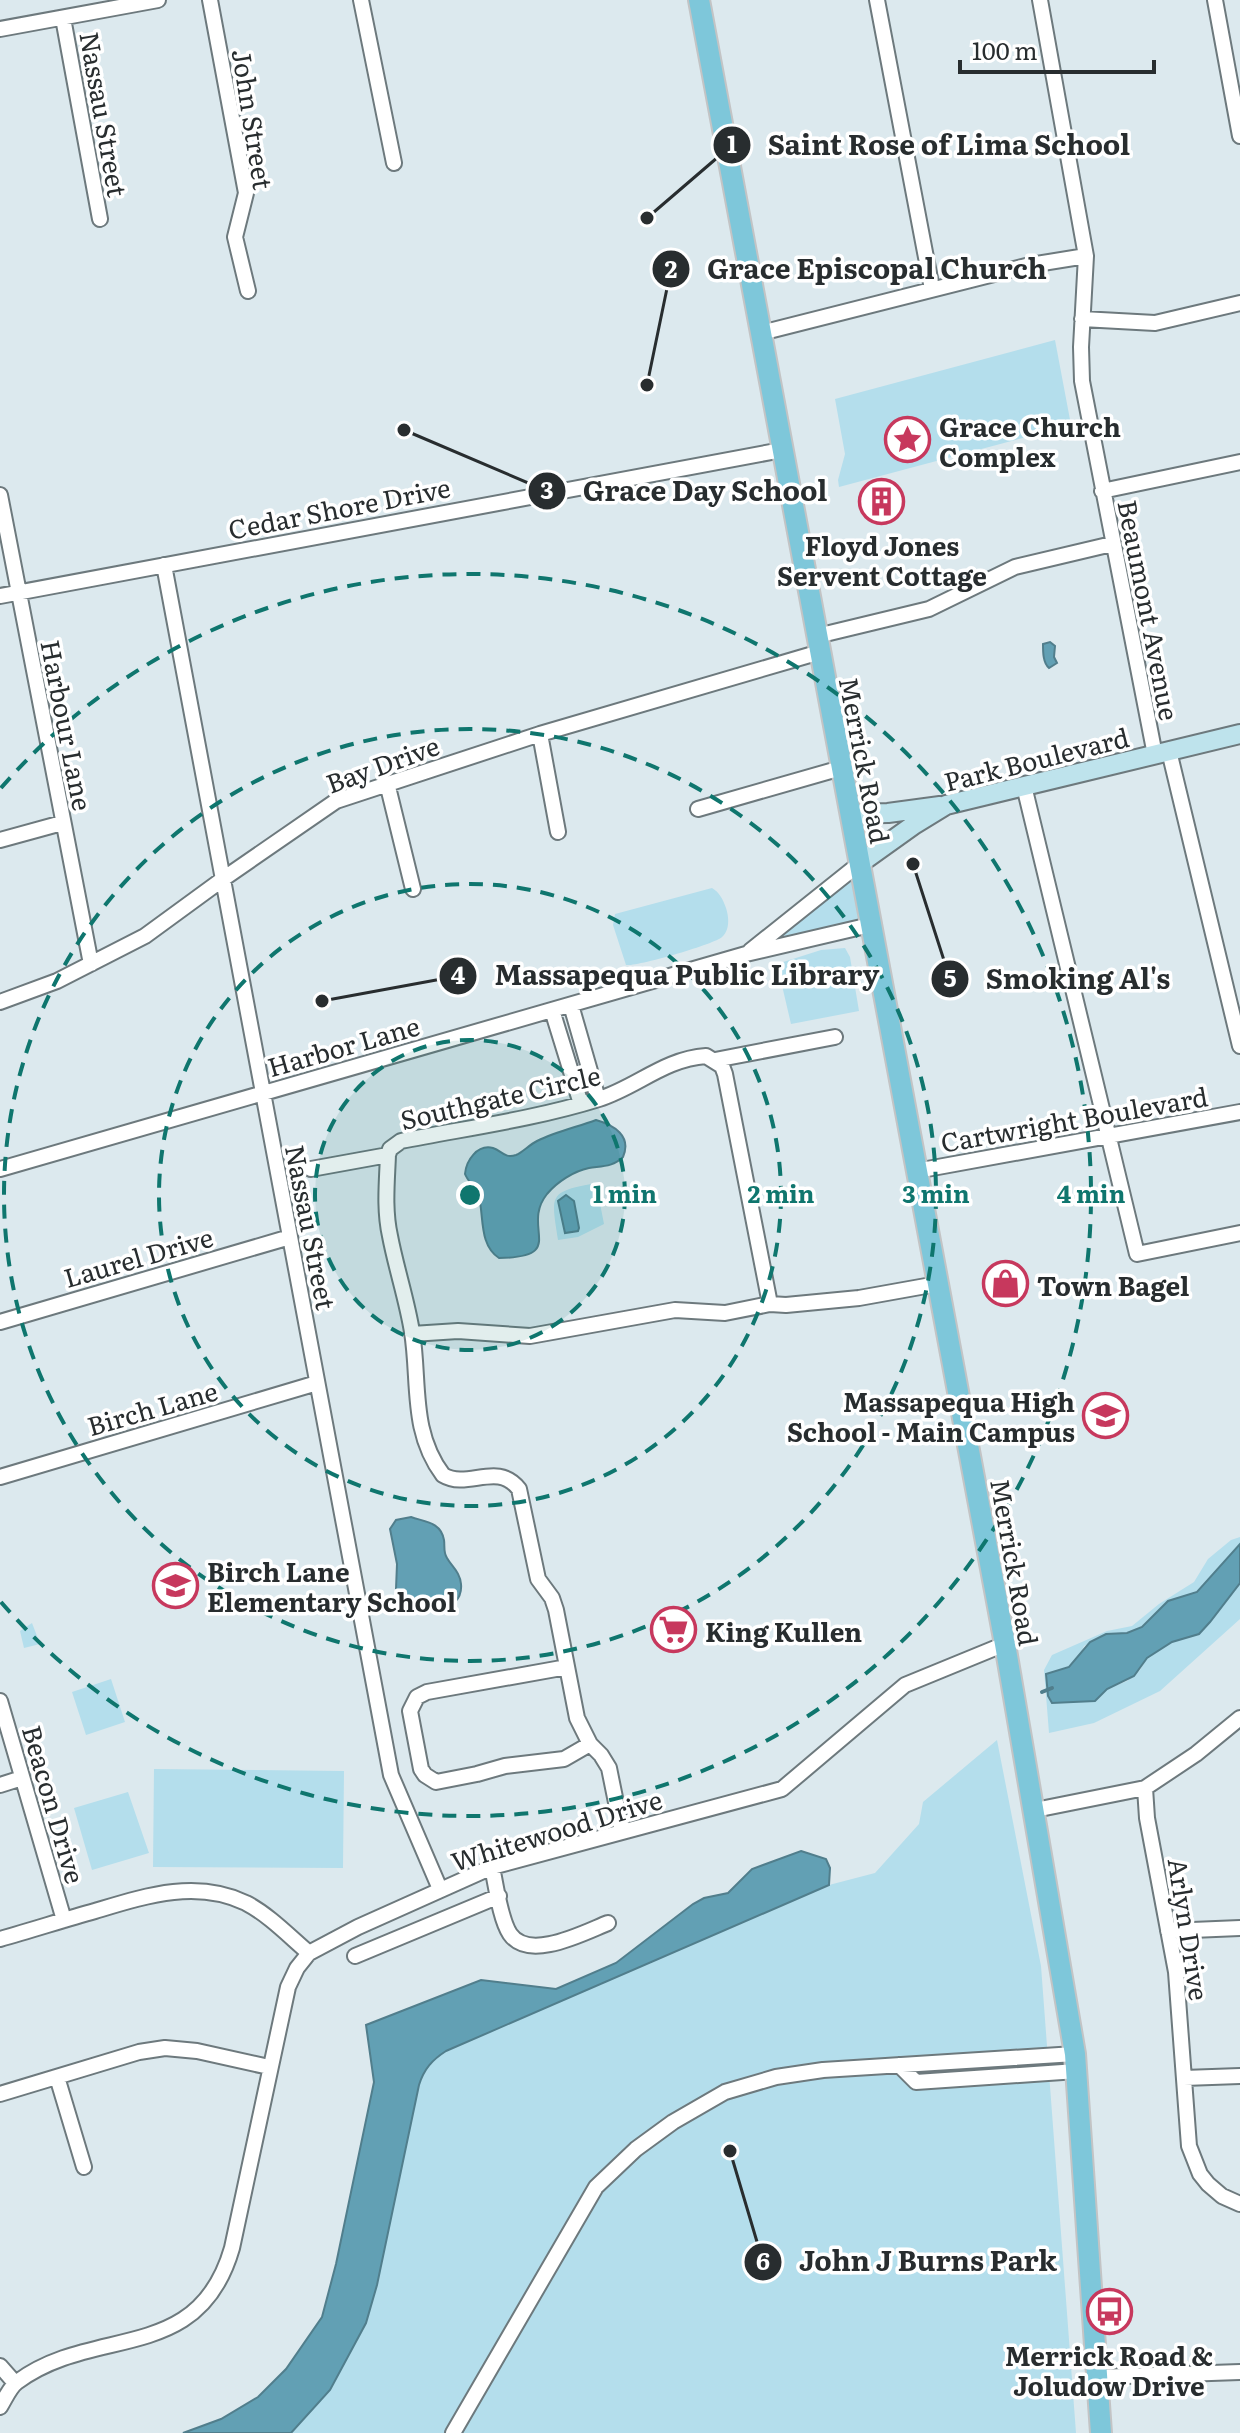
<svg xmlns="http://www.w3.org/2000/svg" width="1240" height="2433" viewBox="0 0 1240 2433" font-family="Literata,serif">
	<style>
		.green { fill: #b4deec }
		.water { fill: #62a0b4; stroke: #517e8c; stroke-width: 2 }
		.lines { fill: none; stroke-linecap: round; stroke-linejoin: round }
		.stream { stroke: #517e8c; stroke-width: 4 }
		.street-casing { stroke: #6d797d; stroke-width: 18 }
		.secondary-casing { stroke: #6d797d; stroke-width: 22 }
		.primary-casing { stroke: #c3c4c5; stroke-width: 24 }
		.street { stroke: #fff; stroke-width: 14 }
		.secondary { stroke: #bee3ec; stroke-width: 18 }
		.primary { stroke: #7ec7da; stroke-width: 20 }
		.ring { fill: none; stroke: #0f766e; stroke-width: 4; stroke-dasharray: 14 10 }
		.labels { text-anchor: middle; dominant-baseline: central; stroke-width: 7; stroke-linejoin: round; paint-order: stroke }
		.street-label { font-size: 26px; fill: #282d2f; stroke: #fff }
		.poi-label { font-size: 26px; font-weight: bold; fill: #282d2f; stroke: #fff; text-anchor: start }
		.centre { fill: #0f766e; stroke: #fff; stroke-width: 4 }
		.ring-label { font-size: 24px; text-anchor: middle; font-weight: bold; fill: #0f766e; stroke: #fff; stroke-width: 7; stroke-linejoin: round; paint-order: stroke }
		.leader { fill: none; stroke: #282d2f; stroke-width: 3 }
		.callout-dot { fill: #282d2f; stroke: #fff; stroke-width: 3 }
		.mark-label { font-size: 24px; text-anchor: middle; font-weight: bold; fill: #fff }
		.callout-label { font-size: 28px; text-anchor: middle; font-weight: bold; fill: #282d2f; stroke: #fff; stroke-width: 7; stroke-linejoin: round; paint-order: stroke }
	</style>
	<rect width="100%" height="100%" fill="#dce9ee"/>
	<path class="green" d="M1055,340L1071,425L839,487L838,480L845,454L835,399Z
		M858,867L868,924L752,951Z
		M712,888C719,892 723,899 726,908C729,917 730,930 722,937C715,944 636,967 626,965L613,925L615,914Z
		M845,948L850,957L859,1011L791,1024L777,964L821,950Z
		M596,1183L604,1224L578,1237L558,1240C551,1194 548,1192 596,1183Z
		M1240,1537V1544L1197,1592L1168,1601L1142,1626L1127,1633L1106,1634L1084,1646L1080,1655L1069,1667L1046,1674L1058,1703L1095,1701L1107,1689L1127,1681L1140,1670L1147,1658L1172,1642L1199,1633L1240,1583V1619L1160,1691L1094,1723L1049,1733L1044,1670L1052,1655L1107,1631L1132,1626L1159,1604L1194,1582L1208,1559L1231,1540Z
		M32,1623L40,1644L24,1648L20,1631Z
		M111,1679L125,1722L86,1735L72,1692Z
		M997,1740L1041,1966L1076,2433H291L330,2390L366,2323L377,2285L419,2085C424,2069 431,2060 446,2051L829,1885L875,1873L919,1824L923,1802Z
		M154,1769L344,1771L343,1868L153,1867Z
		M128,1792L149,1853L92,1870L74,1808Z"/>
	<path class="water" d="M1050,642L1055,646L1054,657L1057,663L1049,668C1043,663 1043,652 1043,644Z
		M596,1120C614,1125 632,1136 623,1157C613,1167 602,1166 589,1168C574,1171 557,1182 547,1194C520,1228 569,1257 499,1258C479,1245 484,1217 479,1197C477,1189 468,1182 465,1174C466,1161 477,1144 493,1148C502,1151 505,1159 516,1155C523,1152 529,1145 537,1141C555,1132 577,1127 596,1120Z
		M566,1195L574,1201L579,1228L578,1231L565,1233L558,1201Z
		M411,1517C425,1522 441,1522 444,1540C445,1546 443,1552 447,1558C452,1567 460,1572 461,1584C464,1616 415,1616 399,1599L396,1589L397,1564L390,1529L396,1520Z
		M1240,1544V1583L1210,1622L1199,1634L1172,1642L1147,1658L1134,1676L1107,1689L1095,1701L1052,1703L1048,1696L1046,1674L1069,1667L1090,1642L1106,1634L1127,1633L1142,1627L1168,1601L1197,1592Z
		M801,1851L826,1859L830,1868L829,1885L446,2051C432,2060 424,2069 419,2085L377,2285L366,2323L330,2390L291,2433H183L221,2419L258,2397L286,2369L322,2317L336,2264L374,2082L366,2025L481,1980L556,1989L616,1963L693,1904L704,1898L728,1893L752,1869Z"/>
	<g class="lines">
		<path class="stream" d="M1042,1692L1052,1688"/>
		<defs>
			<path id="street" d="M210,0L246,193L235,237L248,291
				M361,0L394,163
				M877,0L932,289
				M1040,0L1086,256L1081,347L1082,381L1155,755
				M1215,0L1240,136
				M63,18L100,219
				M0,29L158,0
				M1082,319L1155,323L1240,303
				M761,333L1030,265L1086,256
				M1102,491L1240,462
				M0,495L91,964
				M164,565L391,1775L440,1889
				M0,596L782,450
				M817,636L929,609L1015,567L1112,544
				M540,734L558,832
				M1169,751L1240,1046
				M387,783L413,889
				M1024,786L1137,1254L1240,1233
				M698,809L841,768
				M0,840L62,823
				M750,951L859,864
				M0,1002L57,981L145,936L223,879L336,801L540,734L820,652
				M571,1005L598,1099
				M552,1010L581,1104
				M715,1060L835,1037
				M0,1169L746,954L870,925
				M311,1169L388,1155
				M916,1171L1240,1112
				M0,1322L290,1237
				M412,1334L458,1331L530,1336L675,1310L725,1313L770,1304L786,1305L859,1298L937,1284
				M0,1477L317,1383
				M567,1667L427,1692L417,1697L410,1711L421,1769L425,1775L436,1782L477,1774L505,1766L564,1759L590,1744
				M0,1701L64,1920
				M0,1785L22,1778
				M1145,1788L1147,1818L1176,1972L1189,2146L1200,2174L1208,2184L1222,2196L1240,2204
				M1035,1810L1145,1788L1196,1754L1240,1718
				M622,1832L609,1768L601,1755L590,1744L577,1718L556,1610L552,1598L538,1579L519,1489C497,1461 468,1490 443,1475C410,1431 420,1382 412,1332C407,1300 396,1268 390,1236C384,1209 387,1182 388,1155L390,1149L401,1141C467,1128 535,1119 599,1099C637,1087 664,1059 706,1056L722,1066L725,1074L770,1304
				M492,1867C496,1885 500,1919 510,1934C529,1962 585,1932 608,1923
				M1168,1931L1240,1928
				M0,1939C32,1930 63,1920 95,1911C145,1896 196,1879 246,1903C269,1915 289,1936 309,1953
				M355,1956L499,1896
				M899,2065L916,2082L1077,2071
				M57,2077L84,2167
				M1184,2078L1240,2076
				M0,2094L139,2052L165,2048L197,2051L269,2067
				M0,2366L15,2383
				M1097,2377L1240,2372
				M0,2407C5,2399 10,2387 17,2382C95,2324 198,2366 232,2248L288,1987L297,1968L309,1953L358,1927L492,1867L782,1789L905,1685L1005,1644
				M453,2433L596,2187L636,2149L673,2122L725,2092L776,2077L823,2070L1075,2054"/>
			<path id="secondary" d="M850,814L888,813L940,806
				M859,864L915,824L946,805L1240,734"/>
			<path id="primary" d="M699,0L1005,1644L1075,2054L1101,2433"/>
		</defs>
		<use href="#street" class="street-casing"/>
		<use href="#secondary" class="secondary-casing"/>
		<use href="#primary" class="primary-casing"/>
		<use href="#street" class="street"/>
		<use href="#secondary" class="secondary"/>
		<use href="#primary" class="primary"/>
	</g>
	<circle cx="470" cy="1195" r="155" fill="#0f766e" fill-opacity=".12"/>
	<g class="ring">
		<circle cx="470" cy="1195" r="155"/>
		<circle cx="470" cy="1195" r="311"/>
		<circle cx="470" cy="1195" r="466"/>
		<path d="M1 788A621 621 0 1 1 1 1602"/>
	</g>
	<defs>
		<symbol id="sight-ring" viewBox="-11 -11 22 22"><circle r="9.5" fill="#fff" stroke="#c7385d" stroke-width="1.5"/><path d="M0-6L1.8-2.2L6-1.7L2.9 1.2L3.7 5.4L0 3.3L-3.7 5.4L-2.9 1.2L-6-1.7L-1.8-2.2Z" fill="#c7385d"/></symbol>
		<symbol id="building-ring" viewBox="-11 -11 22 22"><circle r="9.5" fill="#fff" stroke="#c7385d" stroke-width="1.5"/><path d="M-4-6H4V6H1V3H-1V6H-4ZM-2.5-4.3h1.7v1.8h-1.7ZM.8-4.3h1.7v1.8H.8ZM-2.5-1h1.7V.8h-1.7ZM.8-1h1.7V.8H.8Z" fill="#c7385d"/></symbol>
		<symbol id="shop-ring" viewBox="-11 -11 22 22"><circle r="9.5" fill="#fff" stroke="#c7385d" stroke-width="1.5"/><path d="M-5-2.5h2.3a2.7 3.5 0 0 1 5.4 0H5L5.5 6h-11ZM-1.5-2.5h3a1.5 2.3 0 0 0-3 0Z" fill="#c7385d"/></symbol>
		<symbol id="school-ring" viewBox="-11 -11 22 22"><circle r="9.5" fill="#fff" stroke="#c7385d" stroke-width="1.5"/><path d="M0-5L7-2L0 1L-7-2ZM-4 1L0 2.5L4 1V4Q0 6-4 4Z" fill="#c7385d"/></symbol>
		<symbol id="supermarket-ring" viewBox="-11 -11 22 22"><circle r="9.5" fill="#fff" stroke="#c7385d" stroke-width="1.5"/><path d="M-6-5.5h2.5l.6 2H6L4.5 2H-2.5L-4.4-4H-6ZM-1.5 3.2a1.3 1.3 0 1 0 .1 0ZM3 3.2a1.3 1.3 0 1 0 .1 0Z" fill="#c7385d"/></symbol>
		<symbol id="bus-ring" viewBox="-11 -11 22 22"><circle r="9.5" fill="#fff" stroke="#c7385d" stroke-width="1.5"/><path d="M-5-6H5V4H4V6H2V4H-2V6H-4V4H-5ZM-3.5-4V0h7V-4ZM-3.5 1.2v1.5H-2V1.2ZM2 1.2v1.5H3.5V1.2Z" fill="#c7385d"/></symbol>
	</defs>
	<g fill-rule="evenodd">
		<use href="#sight-ring" x="882" y="414" width="51" height="51"/>
		<use href="#building-ring" x="856" y="476" width="51" height="51"/>
		<use href="#shop-ring" x="980" y="1258" width="51" height="51"/>
		<use href="#school-ring" x="1080" y="1390" width="51" height="51"/>
		<use href="#school-ring" x="150" y="1560" width="51" height="51"/>
		<use href="#supermarket-ring" x="648" y="1604" width="51" height="51"/>
		<use href="#bus-ring" x="1084" y="2286" width="51" height="51"/>
	</g>
	<g class="labels">
		<g class="street-label">
			<text transform="translate(105 114) rotate(80)">Nassau Street</text>
			<text transform="translate(254 119) rotate(81)">John Street</text>
			<text transform="translate(339 507) rotate(-11)">Cedar Shore Drive</text>
			<text transform="translate(1150 610) rotate(79)">Beaumont Avenue</text>
			<text transform="translate(68 725) rotate(79)">Harbour Lane</text>
			<text transform="translate(1036 758) rotate(-14)">Park Boulevard</text>
			<text transform="translate(866 760) rotate(79)">Merrick Road</text>
			<text transform="translate(382 763) rotate(-20)">Bay Drive</text>
			<text transform="translate(343 1045) rotate(-16)">Harbor Lane</text>
			<text transform="translate(500 1096) rotate(-13)">Southgate Circle</text>
			<text transform="translate(1074 1118) rotate(-10)">Cartwright Boulevard</text>
			<text transform="translate(312 1227) rotate(79)">Nassau Street</text>
			<text transform="translate(138 1256) rotate(-16)">Laurel Drive</text>
			<text transform="translate(152 1407) rotate(-16)">Birch Lane</text>
			<text transform="translate(1016 1562) rotate(80)">Merrick Road</text>
			<text transform="translate(55 1804) rotate(74)">Beacon Drive</text>
			<text transform="translate(556 1829) rotate(-17)">Whitewood Drive</text>
			<text transform="translate(1190 1929) rotate(81)">Arlyn Drive</text>
		</g>
		<g class="poi-label">
			<text x="939" y="425">Grace Church<tspan x="939" dy="30">Complex</tspan></text>
			<text x="882" y="544" text-anchor="middle">Floyd Jones<tspan x="882" dy="30">Servent Cottage</tspan></text>
			<text x="1037" y="1284">Town Bagel</text>
			<text x="1075" y="1400" text-anchor="end">Massapequa High<tspan x="1075" dy="30">School - Main Campus</tspan></text>
			<text x="207" y="1570">Birch Lane<tspan x="207" dy="30">Elementary School</tspan></text>
			<text x="705" y="1630">King Kullen</text>
			<text x="1109" y="2354" text-anchor="middle">Merrick Road &amp;<tspan x="1109" dy="30">Joludow Drive</tspan></text>
		</g>
	</g>
	<circle cx="470" cy="1195" r="12" class="centre"/>
	<g class="ring-label">
		<text x="625" y="1203">1 min</text>
		<text x="781" y="1203">2 min</text>
		<text x="936" y="1203">3 min</text>
		<text x="1091" y="1203">4 min</text>
	</g>
	<path class="leader" d="M647 218L732 145M647 385L671 269M404 430L547 491M322 1001L458 976M913 864L950 979M730 2151L763 2262"/>
	<g class="callout-dot">
		<circle cx="647" cy="218" r="8"/>
		<circle cx="647" cy="385" r="8"/>
		<circle cx="404" cy="430" r="8"/>
		<circle cx="322" cy="1001" r="8"/>
		<circle cx="913" cy="864" r="8"/>
		<circle cx="730" cy="2151" r="8"/>
		<circle cx="732" cy="145" r="20"/>
		<circle cx="671" cy="269" r="20"/>
		<circle cx="547" cy="491" r="20"/>
		<circle cx="458" cy="976" r="20"/>
		<circle cx="950" cy="979" r="20"/>
		<circle cx="763" cy="2262" r="20"/>
	</g>
	<g class="mark-label">
		<text x="732" y="153">1</text>
		<text x="671" y="278">2</text>
		<text x="547" y="499">3</text>
		<text x="458" y="984">4</text>
		<text x="950" y="987">5</text>
		<text x="763" y="2270">6</text>
	</g>
	<g class="callout-label">
		<text x="949" y="155">Saint Rose of Lima School</text>
		<text x="877" y="279">Grace Episcopal Church</text>
		<text x="705" y="501">Grace Day School</text>
		<text x="687" y="985">Massapequa Public Library</text>
		<text x="1078" y="989">Smoking Al's</text>
		<text x="928" y="2271">John J Burns Park</text>
	</g>
	<path d="M960 60v12h194v-12" fill="none" stroke="#282d2f" stroke-width="4"/>
	<text x="972" y="60" font-size="24" fill="#282d2f" stroke="#ffffff" stroke-width="6" paint-order="stroke">100 m</text>
</svg>
